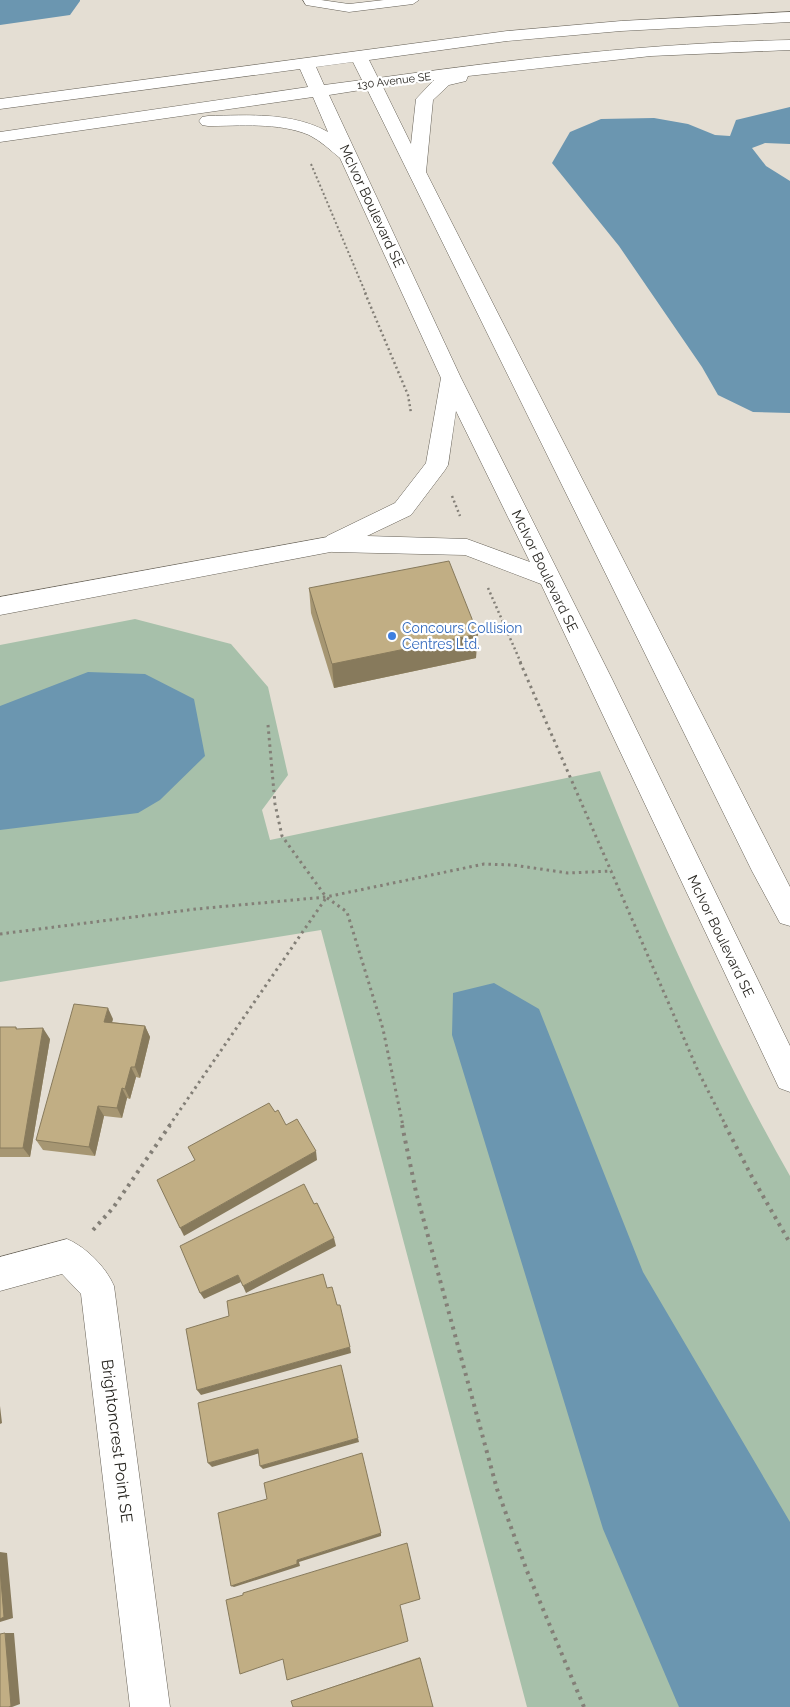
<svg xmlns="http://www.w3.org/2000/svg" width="790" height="1707" viewBox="0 0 790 1707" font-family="Raleway,sans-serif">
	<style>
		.green { fill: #a7c0aa }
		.water { fill: #6b96b0 }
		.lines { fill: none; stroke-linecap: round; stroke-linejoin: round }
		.service-casing { stroke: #666157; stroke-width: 1 }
		.minor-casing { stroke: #666157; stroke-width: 1 }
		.secondary-casing { stroke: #666157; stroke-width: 1 }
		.path-far3 { stroke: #837f77; stroke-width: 2; stroke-dasharray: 2 2.5; stroke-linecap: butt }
		.path-far2 { stroke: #837f77; stroke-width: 2.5; stroke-dasharray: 2 3; stroke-linecap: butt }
		.path-far1 { stroke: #837f77; stroke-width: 3; stroke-dasharray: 2.5 4; stroke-linecap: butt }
		.path { stroke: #837f77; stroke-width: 4; stroke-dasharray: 3 5; stroke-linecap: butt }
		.service { fill: #fff; fill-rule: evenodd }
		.minor { fill: #fff; fill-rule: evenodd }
		.secondary { fill: #fff; fill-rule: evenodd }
		.wall { fill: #a69672 }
		.shaded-wall { fill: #877a5c }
		.building { fill: #c1ae84; stroke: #877a5c }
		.shop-dot { fill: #3f7fe0; stroke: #fff; stroke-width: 2 }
		.labels { text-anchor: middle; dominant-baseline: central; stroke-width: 4.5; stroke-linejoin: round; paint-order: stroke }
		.far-street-label { font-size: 11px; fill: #272520; stroke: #fff }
		.street-label { font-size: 14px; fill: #272520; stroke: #fff }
		.shop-label { font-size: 14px; fill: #366cbe; stroke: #fff; text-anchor: start }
		.near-street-label { font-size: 16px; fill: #272520; stroke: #fff }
	</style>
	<rect width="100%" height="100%" fill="#e4ded3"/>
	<path class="green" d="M135,619L231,644L268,687L288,775L262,810L270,840L600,771C656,910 716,1046 790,1176V1707H527L321,930L0,982V645Z"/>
	<path class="water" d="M0,0H80V1L70,15L0,25Z
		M790,107V144L765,143L752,148L766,166L790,181V413L753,412L718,395L702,367L619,246L552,163L570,132L601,119L654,118L688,124L715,135L730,136L736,120Z
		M88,672L145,674L194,699L205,756L160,800L138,813L0,830V706Z
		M494,983L539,1009L643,1272L790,1522V1707H679L603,1529L452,1035L453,993Z"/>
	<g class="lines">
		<defs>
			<path id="service" d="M303,0H321L349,4L384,0H419L413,4L349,12L306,5Z"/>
			<path id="minor" d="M333,536L341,538L345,544L341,550L0,615V597Z
				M67,1239C86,1247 106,1267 114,1286L170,1707H130L81,1294L62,1274L0,1291V1257Z"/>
			<path id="secondary" d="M790,12V22L621,31L507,41L369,60L378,78C515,59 652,43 790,40V50L651,56L468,76L466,81L449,85L433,100L426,172L790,887V926L780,923L752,871L367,89L329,95L461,378L612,679L790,1046V1092L779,1088L541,584L465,555L333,552L325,550L321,544L327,536L395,503L426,463L441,378L340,158C330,150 321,141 309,135C278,122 240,126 208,126L202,125L199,121L202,117L208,116C248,115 292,112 328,132L313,97L0,142V132L308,87L300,69L0,109V99L507,31L621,21ZM353,62L362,80L324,85L316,67ZM434,80L416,99L411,144L383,87ZM456,411L530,562L467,539L367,536L411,515L445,470L448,465Z"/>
		</defs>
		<use href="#service" class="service-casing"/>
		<use href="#minor" class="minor-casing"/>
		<use href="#secondary" class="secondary-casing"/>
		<path class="path-far3" d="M311,164L366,294"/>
		<path class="path-far2" d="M365,293L408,395L411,413
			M452,496L460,516
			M488,588L521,663"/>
		<path class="path-far1" d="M520,662L699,1073L726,1126
			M268,725L275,804L282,836L326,897L347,912L383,1029L403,1126
			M0,934L196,909L326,897L484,864L513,865L568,873L612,871
			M169,1126L326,898"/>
		<path class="path" d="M402,1125L416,1192L497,1489L527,1571L584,1707
			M725,1125L752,1177L790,1243
			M93,1230L113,1208L170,1125"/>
		<use href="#service" class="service"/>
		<use href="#minor" class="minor"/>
		<use href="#secondary" class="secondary"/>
	</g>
	<path class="wall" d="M309,588L476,658L334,688L311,613Z
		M113,1019L112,1022L145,1026L150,1037L140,1078L136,1077L130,1099L127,1098L122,1118L104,1116L95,1156L43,1150L36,1140Z
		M0,1027H16L17,1029L50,1039L30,1157H0Z
		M420,1657V1658L291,1701L294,1700Z"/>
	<path class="shaded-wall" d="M478,634L476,658L334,688L332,664Z
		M108,1008L113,1019L109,1033L104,1022Z
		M145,1026L150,1037L140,1078L135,1067Z
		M43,1028L50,1039L30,1157L23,1148Z
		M131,1067L136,1077L130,1099L125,1089Z
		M122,1088L127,1098L122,1118L117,1108Z
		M98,1106L104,1116L95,1156L89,1147Z
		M316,1151L317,1160L184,1236L180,1228Z
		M334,1238L336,1246L246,1293L243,1286Z
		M238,1275L241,1282L204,1299L200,1293Z
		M350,1347L351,1353L201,1395L197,1390Z
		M0,1406L2,1423L0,1424Z
		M358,1438L359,1442L263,1469L260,1466Z
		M258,1449L260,1453L212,1467L208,1463Z
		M381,1533V1536L299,1562L300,1566L234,1587L231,1586L297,1560Z
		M0,1552L7,1553L13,1618L0,1622Z
		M5,1633H14L20,1704L12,1707H9Z"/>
	<path class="building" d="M449,561L478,634L332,664L309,588Z
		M74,1004L108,1008L104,1022L145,1026L135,1067H131L125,1089L122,1088L117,1108L98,1106L89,1147L36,1140Z
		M0,1027H16V1029L43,1028L23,1148H0Z
		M269,1103L275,1112L278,1110L286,1125L297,1119L316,1151L180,1228L157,1180L195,1160L188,1147Z
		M304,1184L314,1204L317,1203L334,1238L243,1286L238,1275L200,1293L180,1246Z
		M323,1274L327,1288L332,1287L337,1305H340L350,1347L197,1390L186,1329L229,1316L227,1301Z
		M341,1365L358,1438L260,1466L258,1449L208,1463L198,1403Z
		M362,1453L381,1533L297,1560V1564L231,1586L218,1513L267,1499L264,1483Z
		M407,1543L420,1599L400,1605L408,1641L287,1680L283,1659L240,1674L226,1600L243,1595V1593Z
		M0,1569L4,1617L0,1619Z
		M5,1633L11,1706L9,1707H0V1634Z
		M420,1658L433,1707H293L291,1701Z"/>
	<circle class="shop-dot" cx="392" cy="636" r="5"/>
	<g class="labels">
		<g class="far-street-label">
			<text transform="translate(394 81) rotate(-7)">130 Avenue SE</text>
		</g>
		<g class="street-label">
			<text transform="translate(372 206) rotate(65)">McIvor Boulevard SE</text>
			<text transform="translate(545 571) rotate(64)">McIvor Boulevard SE</text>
			<text transform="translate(721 936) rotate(64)">McIvor Boulevard SE</text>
		</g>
		<g class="shop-label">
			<text x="402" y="628">Concours Collision<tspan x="402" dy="16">Centres Ltd.</tspan></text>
		</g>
		<g class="near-street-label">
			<text transform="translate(117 1441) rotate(83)">Brightoncrest Point SE</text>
		</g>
	</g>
</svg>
